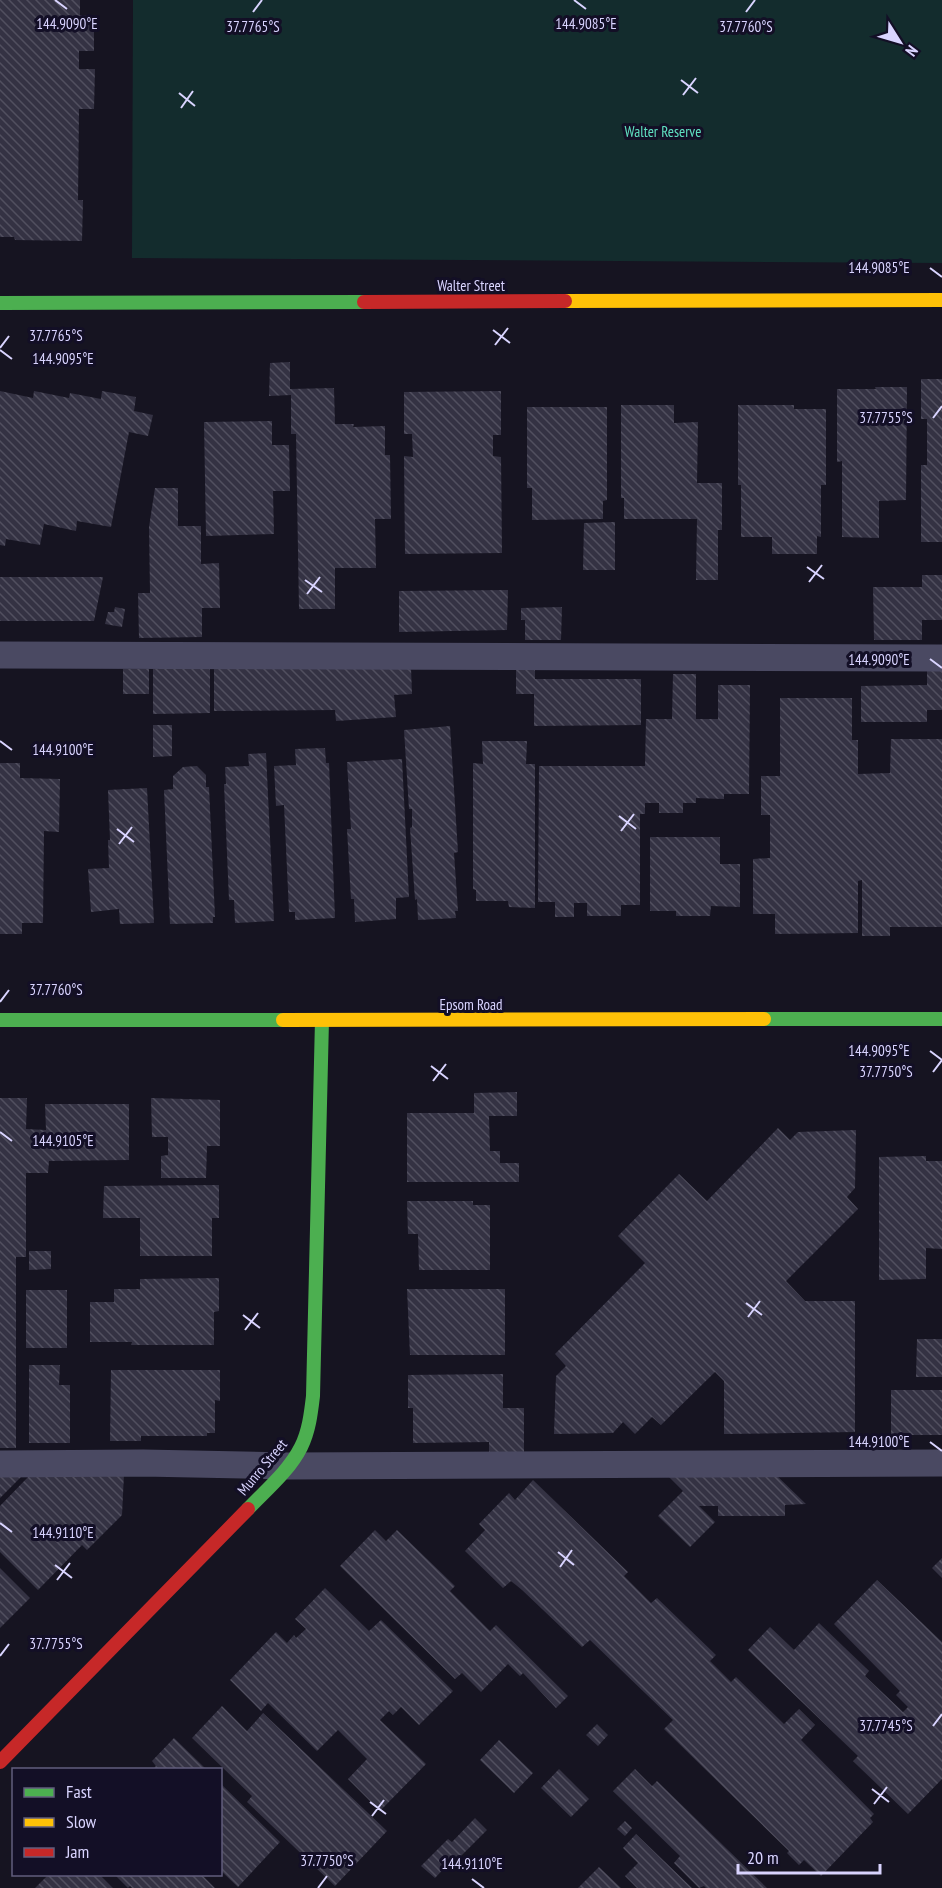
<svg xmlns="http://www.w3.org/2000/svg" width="942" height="1888" viewBox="0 0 942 1888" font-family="'PT Sans Narrow',sans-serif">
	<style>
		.park { fill: #132c2d }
		.building { fill: url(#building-back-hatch) }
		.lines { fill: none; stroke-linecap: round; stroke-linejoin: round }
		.lane { stroke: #4a4962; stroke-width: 27 }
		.fast { stroke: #4caf50; stroke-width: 14 }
		.slow { stroke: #ffc107; stroke-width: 14 }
		.jam { stroke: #c62828; stroke-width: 14 }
		.ticks { fill: none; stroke: #d9d4ff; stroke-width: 2 }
		.labels { text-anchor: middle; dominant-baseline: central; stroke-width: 6; stroke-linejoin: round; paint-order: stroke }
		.park-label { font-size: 15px; fill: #5fe0c0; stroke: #130f26 }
		.street-label { font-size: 15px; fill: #d9d4ff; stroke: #130f26 }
		.ticks-label { font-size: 15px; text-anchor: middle; fill: #d9d4ff; stroke: #130f26; stroke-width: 6; stroke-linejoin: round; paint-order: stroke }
	</style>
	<defs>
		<pattern id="building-back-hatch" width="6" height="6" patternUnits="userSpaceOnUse" patternTransform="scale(1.5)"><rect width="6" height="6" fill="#343243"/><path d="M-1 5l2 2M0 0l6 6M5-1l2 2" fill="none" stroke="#514f5f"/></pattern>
	</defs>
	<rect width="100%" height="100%" fill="#161421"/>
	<path class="park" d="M133,0H942V263L132,258Z"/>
	<path class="building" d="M0,0H80V15L94,16V51H79V69H95L94,109H79L78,200H83L82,241L15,240L14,237H0Z
		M290,362V389L334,388L335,424H354L353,427L385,426V455H390L391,519H375L376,568H335V609H299L296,434H291V395L269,396L270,363Z
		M921,379H942V542H921V465H927V419H921Z
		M875,387H907L906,500L879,501V538L842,537V461L837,462V389H876Z
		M0,391L33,398L34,391L69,398L70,393L101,399L102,391L136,397L134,411L153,415L148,436L129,432L111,527L77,521L76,531L44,524L40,545L6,539L5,546L0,545Z
		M501,391V435H493V456L501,457L502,553L405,554L404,456L413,457L412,434H404V392Z
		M621,405H674V423L698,422L697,483H722V530H718V580H696L697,519H624V498H621Z
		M738,405H794V409H826V485H821V537L817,536V554H772V537H741V485H738Z
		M527,407H607V500L603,501V519L532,520V488H527Z
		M272,421V445H289L290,491H273L274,534L206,536L204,422Z
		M155,488H178V526H201V564L219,563L220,608H202V637L139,638L138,593H150L149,527Z
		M615,522V570H583L584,523Z
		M922,575H942V620H922V640H874L873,587H922Z
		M0,577H103L94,621H0Z
		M508,590L507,630L399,632V591Z
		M115,607L125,609L122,627L105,624L108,612H114Z
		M562,607L561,640H525V620H521V608Z
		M927,664H942V710H927V722H861V686L927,685Z
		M210,668V713L153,714V669Z
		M411,668L412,694L394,695L396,717L336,721L335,710L214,711V669Z
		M123,669H149V694H123Z
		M516,669H535V679H641V725L534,726V694H516Z
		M673,674H696V719H718V685H750L749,794H724V799L696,798V803H683V813H659V803H645V814H640V905H621V916H587V903H574V917H555V902H538L539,766H645L646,719H672Z
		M780,698H852V740H858V774L890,773L891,739H942V927H890V936H862V880L858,881V933L775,934V914H753V859L770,858V815H761V776H780Z
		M153,725H172V756L153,757Z
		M450,726L458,852L454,853L458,911H455L456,918L418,920L417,899L415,900L410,828L412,827V809H409L404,730Z
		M482,741H527L526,764H535V908L509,907L508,901H476V890L473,889V763L483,764Z
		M325,748L326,763H329L335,918L295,920V912H289L284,805L276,806L274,766L296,765L295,749Z
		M266,753L274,921L235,923L234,900H229L224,784H226L225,767L249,766L248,754Z
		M402,759L409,897L396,898V919L355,922L354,899H351L347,829H351L347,762Z
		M0,763H20V778L60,779L59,832L44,831L43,923H22V934H0Z
		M197,766L206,775V787H209L215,917H213V923L170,924L164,790L173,789V776L183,767Z
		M147,788L154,923L120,924L119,909L91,912L88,869L109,868L108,840H110L108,790Z
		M650,837H720V864H740V907L711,906L710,916H676V911H650Z
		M517,1092V1116H489L490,1151H500V1163H519V1182H407V1113H474V1093Z
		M0,1098H27L26,1129L46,1130L45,1104H129V1160L49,1161L48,1173H26V1257H16V1448H0Z
		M151,1098L220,1100V1146H207L206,1178H161V1156L168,1155V1137H152Z
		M778,1128L790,1140L798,1132L856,1130L855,1188L847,1197L858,1209L786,1281L805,1301H855V1432L724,1434V1381L715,1372L661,1425L652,1417L635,1434L623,1422L613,1433L554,1434L556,1376L566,1366L555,1354L645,1263L618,1236L679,1174L707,1201Z
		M926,1156V1161H942V1249L926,1248V1279L879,1280V1157Z
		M219,1185V1218H212V1256H140V1218H103L104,1186Z
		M407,1201H473V1205H490V1270H419L418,1234H408Z
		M29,1251H51V1269L29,1270Z
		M219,1278V1311L214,1312V1345H131L132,1342H90V1302H114V1289H140V1279Z
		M407,1289H505V1355H410Z
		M26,1290H67V1348H26Z
		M917,1339H942V1377H916Z
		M29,1365H60L59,1385H70V1443H29Z
		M111,1370H220V1401L215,1400V1433H207V1436H141V1441H110Z
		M503,1374V1408H524V1453H489V1442L413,1443V1408H408V1375Z
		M891,1390H942V1435H891Z
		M124,1474L122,1515L87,1550L82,1545L38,1590L0,1552V1506L29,1476Z
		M776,1475L806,1504L785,1505V1516H718V1506H699L715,1522L690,1547L658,1516L683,1491L668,1476Z
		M0,1476H22L0,1498Z
		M533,1480L628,1572L624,1576L651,1603L657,1598L716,1655L710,1661L731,1682L736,1677L784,1724L799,1709L815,1725L801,1740L874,1814L870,1818L873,1822L821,1876L804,1860L799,1865L787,1853L789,1851L664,1729L673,1720L590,1640L582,1647L522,1590L511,1581L503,1588L465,1551L485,1530L479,1524L509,1493L515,1500Z
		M375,1530L386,1541L397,1530L455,1586L450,1591L490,1631L496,1625L568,1696L556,1708L523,1673L520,1676L508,1664L481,1692L462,1673L455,1679L340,1566Z
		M942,1558V1578L932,1568Z
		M0,1568L30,1598L0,1628Z
		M877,1580L942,1642V1779L908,1814L853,1761L858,1756L748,1650L770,1627L794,1650L819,1623L869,1671L865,1676L903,1712L908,1707L896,1695L900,1691L834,1624Z
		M325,1588L369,1631L381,1620L453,1691L419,1725L401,1707L393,1715L389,1711L380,1720L426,1764L380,1811L348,1779L367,1759L338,1730L317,1751L268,1703L261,1711L230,1680L276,1632L287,1643L294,1635L296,1638L306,1629L295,1619Z
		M222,1706L247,1731L263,1713L387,1831L335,1886L247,1802L252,1796L192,1738Z
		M597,1724L608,1735L598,1746L586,1735Z
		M174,1738L207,1770H152L156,1766L152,1761Z
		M499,1740L533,1773L514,1793L480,1760Z
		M559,1769L589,1799L571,1817L541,1788Z
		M635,1769L652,1786L657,1781L767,1888H706L704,1886L699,1888L674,1863L680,1856L613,1791Z
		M220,1783L280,1842L238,1887L220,1870Z
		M475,1818L487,1830L456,1861L453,1859L435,1878L421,1866L448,1839L452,1842Z
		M625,1821L632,1828L625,1836L617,1829Z
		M636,1834L692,1888H637L625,1876L638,1863L623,1848Z
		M599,1867L621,1888H578Z
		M49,1874H99L113,1888H35Z
		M114,1874H201L215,1888H132L130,1886L128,1888Z"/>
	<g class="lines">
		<path class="lane" d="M0,655L942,658
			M0,1464L143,1463L288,1466L942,1463"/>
		<path class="fast" d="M0,303L364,302
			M764,1019H942
			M0,1020H283
			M248,1509C266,1490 289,1471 301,1447C309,1431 311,1413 313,1396L322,1020"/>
		<path class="slow" d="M565,301L942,300
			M283,1020L764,1019"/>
		<path class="jam" d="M364,302L565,301
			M0,1762L248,1509"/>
	</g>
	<path class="ticks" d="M55,0L67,9M574,0L586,9M253,12L262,0M746,12L755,0M681,80L698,93M179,93L195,106M683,95L696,78M181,108L193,91M930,268L942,277M493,330L510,343M495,345L508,328M0,348L9,336M0,350L12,359M933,418L942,406M807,567L824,579M305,580L322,592M809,582L822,565M307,594L320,577M930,659L942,668M0,741L12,750M619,816L636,829M117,829L134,842M621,831L634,814M119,844L132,827M0,1002L9,990M930,1051L942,1060M431,1066L448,1079M933,1072L942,1060M433,1081L446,1064M0,1132L12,1141M746,1303L762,1315M243,1315L260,1328M748,1317L760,1301M245,1330L258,1313M930,1442L942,1451M0,1523L12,1532M558,1552L574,1565M55,1565L72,1578M560,1567L572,1550M57,1580L70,1563M0,1656L9,1644M933,1726L942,1714M872,1789L889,1802M370,1802L386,1814M874,1804L887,1787M372,1816L384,1800M472,1879L484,1888M318,1888L327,1876"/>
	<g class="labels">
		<g class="park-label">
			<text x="663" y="131">Walter Reserve</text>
		</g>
		<g class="street-label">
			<text x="471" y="285">Walter Street</text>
			<text x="471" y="1004">Epsom Road</text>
			<text transform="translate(262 1467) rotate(-50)">Munro Street</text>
		</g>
	</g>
	<g class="ticks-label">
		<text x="67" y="29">144.9090°E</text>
		<text x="586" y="29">144.9085°E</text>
		<text x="253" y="32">37.7765°S</text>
		<text x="746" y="32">37.7760°S</text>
		<text x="879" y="273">144.9085°E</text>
		<text x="56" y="341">37.7765°S</text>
		<text x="63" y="364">144.9095°E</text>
		<text x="886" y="423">37.7755°S</text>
		<text x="879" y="665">144.9090°E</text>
		<text x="63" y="755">144.9100°E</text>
		<text x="56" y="995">37.7760°S</text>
		<text x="879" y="1056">144.9095°E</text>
		<text x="886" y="1077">37.7750°S</text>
		<text x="63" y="1146">144.9105°E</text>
		<text x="879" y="1447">144.9100°E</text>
		<text x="63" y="1538">144.9110°E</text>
		<text x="56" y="1649">37.7755°S</text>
		<text x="886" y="1731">37.7745°S</text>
		<text x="327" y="1866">37.7750°S</text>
		<text x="472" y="1869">144.9110°E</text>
	</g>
	<rect x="12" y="1768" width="210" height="108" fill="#130f26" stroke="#625e7d" stroke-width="1.5"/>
	<rect x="24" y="1788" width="30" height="9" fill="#4caf50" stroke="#625e7d" stroke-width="1.5"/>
	<text x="66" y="1798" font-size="18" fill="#d9d4ff">Fast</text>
	<rect x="24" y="1818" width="30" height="9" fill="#ffc107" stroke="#625e7d" stroke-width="1.5"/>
	<text x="66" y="1828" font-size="18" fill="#d9d4ff">Slow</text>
	<rect x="24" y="1848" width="30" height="9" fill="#c62828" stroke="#625e7d" stroke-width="1.5"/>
	<text x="66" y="1858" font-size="18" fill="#d9d4ff">Jam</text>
	<g transform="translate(900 42) rotate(127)" stroke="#130f26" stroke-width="4.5" paint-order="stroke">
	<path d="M0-4.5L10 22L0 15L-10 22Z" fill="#d9d4ff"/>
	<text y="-9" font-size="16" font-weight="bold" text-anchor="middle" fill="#d9d4ff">N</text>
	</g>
	<path d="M738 1864v9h142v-9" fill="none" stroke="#d9d4ff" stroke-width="3"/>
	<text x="747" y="1864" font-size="18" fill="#d9d4ff" stroke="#130f26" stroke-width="4.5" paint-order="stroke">20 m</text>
</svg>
